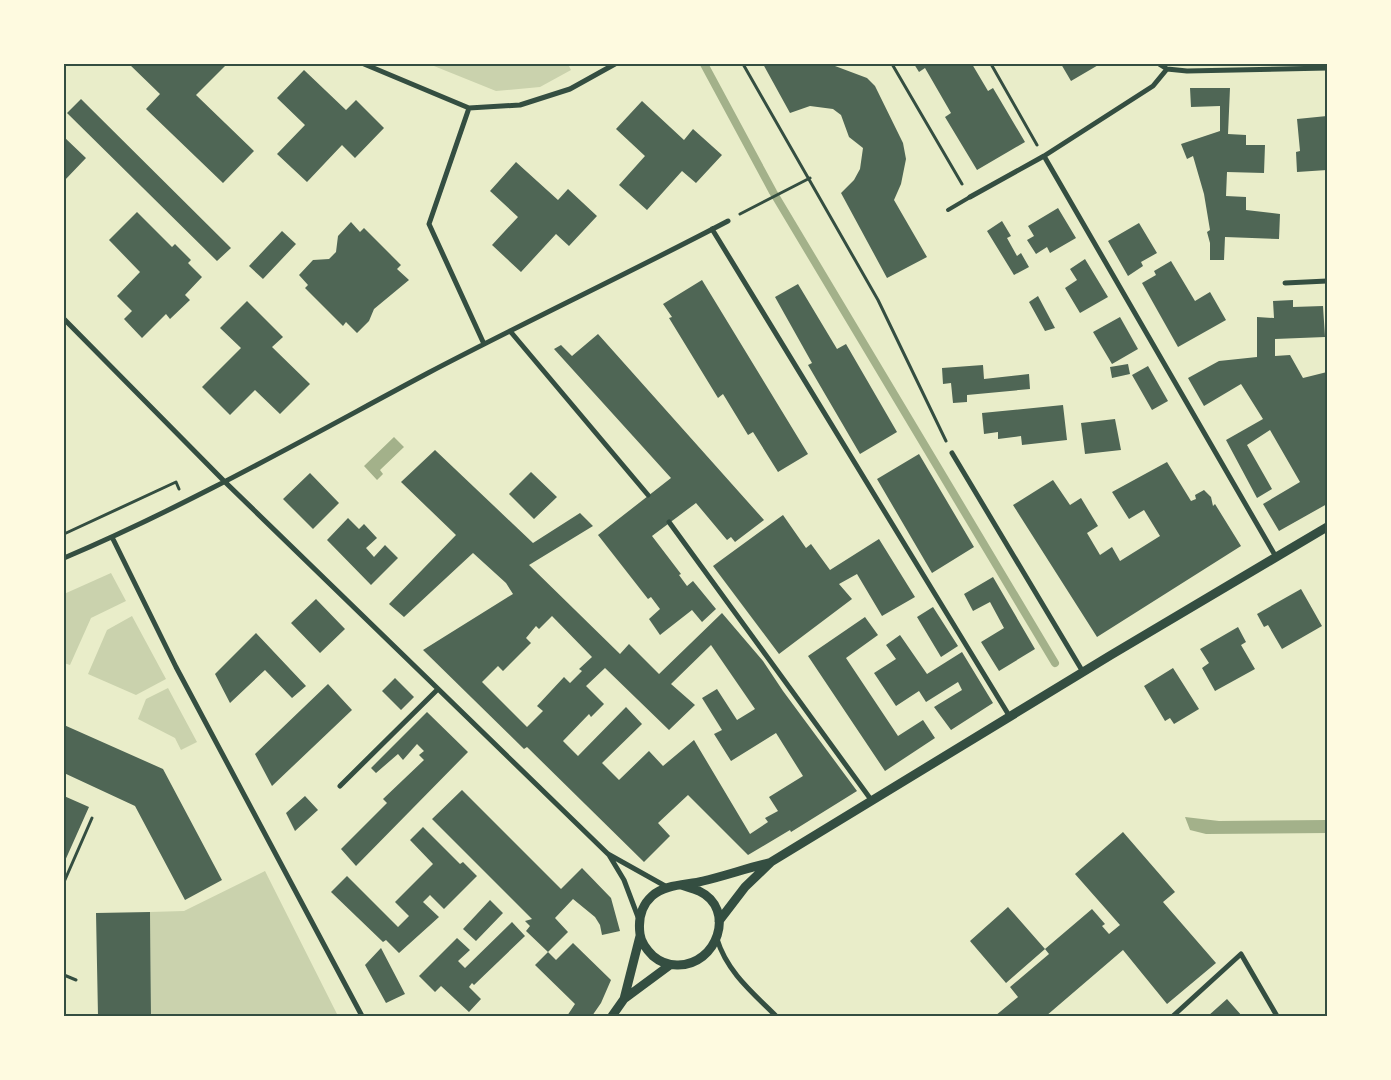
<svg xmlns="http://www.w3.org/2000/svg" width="1391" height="1080" viewBox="0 0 1391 1080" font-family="Karla,sans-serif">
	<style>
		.green { fill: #cad2ad }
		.water { fill: #a3b18a }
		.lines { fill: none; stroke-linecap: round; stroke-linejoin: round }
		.stream { stroke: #a3b18a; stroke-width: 8 }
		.building { fill: #4f6655; fill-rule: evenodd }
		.path { stroke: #344e41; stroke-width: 3 }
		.service { stroke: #344e41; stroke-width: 4 }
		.minor { stroke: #344e41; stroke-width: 5 }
		.tertiary { stroke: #344e41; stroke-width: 9 }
		.neatline { fill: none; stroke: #344e41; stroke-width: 2 }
	</style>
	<rect width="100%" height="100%" fill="#e9edc9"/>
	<path class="green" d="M429,64H568L571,70L540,87L496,91Z
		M111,573L126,601L91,618L70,665L64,663V594Z
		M132,616L166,679L136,695L88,674L107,630Z
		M168,688L197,742L181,750L175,738L138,719L146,699Z
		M265,871L338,1016H151L150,912L184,911Z"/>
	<path class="water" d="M394,437L404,447L380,470L383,474L377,480L364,466Z
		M1185,817L1219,821L1327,820V833L1206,834L1190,830Z"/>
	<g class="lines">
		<path class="stream" d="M704,64L773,192L1055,663"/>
	</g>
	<path class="building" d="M129,64H227L196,95L254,151L223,183L146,109L160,94Z
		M763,64L835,66L867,78L875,86L903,143L906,159L901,184L894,200L927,257L887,278L841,193L854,180L860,169L863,148L849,137L841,115L833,109L810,106L790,113Z
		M914,64H972L988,91L993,88L1025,142L977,170L945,117L951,113L925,68L919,72Z
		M1061,64H1100L1071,81Z
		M304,70L346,110L356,100L384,128L355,158L342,145L307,182L277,154L305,125L277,98Z
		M1190,88H1230L1228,134L1246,135V145H1265L1264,173L1227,172L1226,196L1246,197V210L1280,214L1279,239L1225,237L1224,260H1210V243L1207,232L1210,230L1204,194L1193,156L1187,159L1181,144L1220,131V106L1191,107Z
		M81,99L231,248L217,261L67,113Z
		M642,101L684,140L693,129L722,155L696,183L682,171L647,210L619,185L645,156L616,129Z
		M1327,116V170L1297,172L1296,152L1300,151L1297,119Z
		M64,137L86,158L64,181Z
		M516,162L558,200L568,189L597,216L569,246L556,234L521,272L492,245L518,217L490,191Z
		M1058,208L1076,238L1050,253L1047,247L1036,254L1027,240L1034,236L1028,226Z
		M137,212L172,247L175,244L191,260L188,263L202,277L185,295L190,300L170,319L166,314L142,338L124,319L132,311L117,296L140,272L109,240Z
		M1002,221L1011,236L1007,238L1017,256L1021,253L1029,267L1014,275L987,231Z
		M351,222L360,232L364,228L401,265L397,269L409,280L374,309L369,321L357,333L346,322L343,326L305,288L308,285L299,275L313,260L329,259L336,252L338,236Z
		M1139,223L1157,253L1141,262L1143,266L1128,276L1108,241Z
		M282,231L296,244L263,279L249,266Z
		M1085,259L1108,297L1080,313L1065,288L1077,280L1070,269Z
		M1171,261L1195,301L1210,292L1226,320L1178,347L1142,283L1156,275L1154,271Z
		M702,280L808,454L778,472L753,432L748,435L723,394L718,398L669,318L672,317L663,304Z
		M798,284L837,349L846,344L897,432L860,454L808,365L812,363L775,297Z
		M1038,296L1055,328L1045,331L1029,302Z
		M1293,300V307L1323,306L1325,337L1275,339V356L1290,355L1303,378L1327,372V504L1279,531L1263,504L1300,482L1270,430L1247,445L1272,489L1257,498L1226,440L1263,419L1241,384L1204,406L1188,378L1219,361L1257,357V317L1274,318L1273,301Z
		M247,301L283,337L272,347L310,384L280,414L255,390L230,415L202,387L241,348L220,328Z
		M1120,317L1138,349L1112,364L1093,332Z
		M598,334L764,520L735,542L731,537L727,540L696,503L652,536L681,574L679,575L687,586L693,581L716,609L702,622L692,610L660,635L649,619L660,609L651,597L648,599L598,535L671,478L554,349L561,345L572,356Z
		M1128,364L1130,374L1112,378L1110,367Z
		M983,365L984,379L1029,374L1030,389L967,395V402L953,403L951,383L943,384L942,368Z
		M1148,366L1168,401L1152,410L1132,375Z
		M1063,405L1067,440L1022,445L1021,436L998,439V432L984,434L982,413Z
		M1115,419L1121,450L1085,454L1081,423Z
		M435,450L533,543L580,513L593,526L529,565L620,654L629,644L659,674L722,613L763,661L783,691L857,791L791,832L790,830L748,855L688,795L658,823L670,836L644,862L527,747L524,749L423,650L513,594L506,583L473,553L404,617L389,604L456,535L401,482ZM552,616L592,657L579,669L582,671L570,683L564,677L537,706L543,711L527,727L482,682L498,666L503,671L531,643L526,638L536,626L539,629ZM711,645L755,709L737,720L717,689L702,698L722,730L714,734L731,761L776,733L803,776L769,797L778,811L765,818L768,822L750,834L694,740L663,766L649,751L619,780L602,763L642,724L626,707L578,756L563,741L589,714L591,717L604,704L586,686L605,668L669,730L695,705L671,684Z
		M919,454L974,547L932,573L877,479Z
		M1167,462L1191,501L1196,499L1195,495L1204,490L1211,497L1213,506L1215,504L1241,546L1097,637L1013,505L1053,480L1070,505L1081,498L1098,526L1087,533L1100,555L1112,547L1120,561L1160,536L1144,510L1129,519L1112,492Z
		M531,472L557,497L534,519L509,494Z
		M310,473L339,503L313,529L283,499Z
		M783,515L806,548L811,544L830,570L879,539L915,597L882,616L857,574L839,584L852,599L779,654L713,566Z
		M348,518L359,529L364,524L377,538L366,548L374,557L385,545L398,558L371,585L327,540Z
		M993,577L1035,649L999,671L981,642L1004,628L990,602L973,611L964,594Z
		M1301,589L1322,626L1282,649L1268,625L1264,627L1257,614Z
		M316,599L345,629L320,653L291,623Z
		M933,607L958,646L941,657L917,617Z
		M865,617L878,635L846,658L898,736L923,720L935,738L885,771L808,656Z
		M1238,627L1246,642L1241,645L1255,669L1215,691L1202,668L1209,663L1200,649Z
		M256,633L306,686L292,698L265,670L230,703L215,674Z
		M900,635L927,674L962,652L993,703L951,730L934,707L962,690L958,682L926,702L919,691L896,706L874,673L896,659L886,645Z
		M1173,668L1199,709L1174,724L1170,718L1165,721L1144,686Z
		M395,678L414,697L401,710L382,691Z
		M328,684L352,710L272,786L255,754Z
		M427,712L468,752L356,866L341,849L387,803L383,799L424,760L419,755L424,751L417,744L403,760L398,754L376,773L371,768Z
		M64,725L163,769L222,880L185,900L135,806L64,773Z
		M462,790L561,889L582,868L611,898L620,931L602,935L600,925L595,917L573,899L555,918L568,932L548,952L526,931L530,926L525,921L532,919L432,819Z
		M64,796L89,807L64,863Z
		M305,796L318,810L295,831L286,813Z
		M423,827L460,864L463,862L477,876L444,909L430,895L423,902L439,917L399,953L386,940L383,942L331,892L347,876L398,927L409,916L395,902L433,864L410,840Z
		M1123,832L1175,892L1163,902L1216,963L1167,1004L1123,950L1046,1016H995L1018,997L1010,987L1049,954L1045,949L1092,909L1105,924L1102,926L1109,934L1120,925L1075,874Z
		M490,900L503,913L476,941L463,929Z
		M1008,907L1045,949L1006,983L970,941Z
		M150,912L151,1016H98L96,913Z
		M512,922L525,936L474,985L472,983L469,987L481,999L469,1012L441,986L435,992L419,976L457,938L470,950L458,961L465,968Z
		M573,943L611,980L601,1003L592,1016H567L575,1004L535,965L548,952L556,960Z
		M381,948L405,994L386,1003L365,965Z
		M1227,999L1242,1016H1208Z"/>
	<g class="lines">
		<path class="path" d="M743,64L878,300L946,441
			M892,64L962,184
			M991,64L1037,145
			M740,214L810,178
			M64,534L176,482L179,489
			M64,882L92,818
			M64,975L76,980"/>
		<path class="service" d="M948,210L970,197"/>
		<path class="minor" d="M364,64L469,108L429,224L484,344
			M1159,64L1167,69L1187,71L1327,68
			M1167,69L1153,86L1044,156L1276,557
			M469,108L520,105L570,89L615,64
			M970,197L1044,156
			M712,229L1010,717
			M1285,283L1327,281
			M64,319L224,481L608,854L667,887
			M510,331L648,495
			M952,453L1083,672
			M669,522L872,801
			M112,537L176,667L362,1016
			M64,558C189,505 308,437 428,373C527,321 629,273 728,221
			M340,786L437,690
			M609,855L624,880L638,917
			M717,939C727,972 753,993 776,1016
			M1173,1016L1241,954L1277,1016"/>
		<path class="tertiary" d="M681,885C687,887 694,889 699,891C737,909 717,966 677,965C668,965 660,962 653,956C647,950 641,943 640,934C638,919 641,906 652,896C665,884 687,885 703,881C725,876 747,868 769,863
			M719,921L745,887L771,862L1111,655L1327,527
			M624,999L640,936
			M612,1016L624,999L670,965"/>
	</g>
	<rect width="1391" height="1080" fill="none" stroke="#fefae0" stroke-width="130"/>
	<rect x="65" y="65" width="1261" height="950" class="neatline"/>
</svg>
